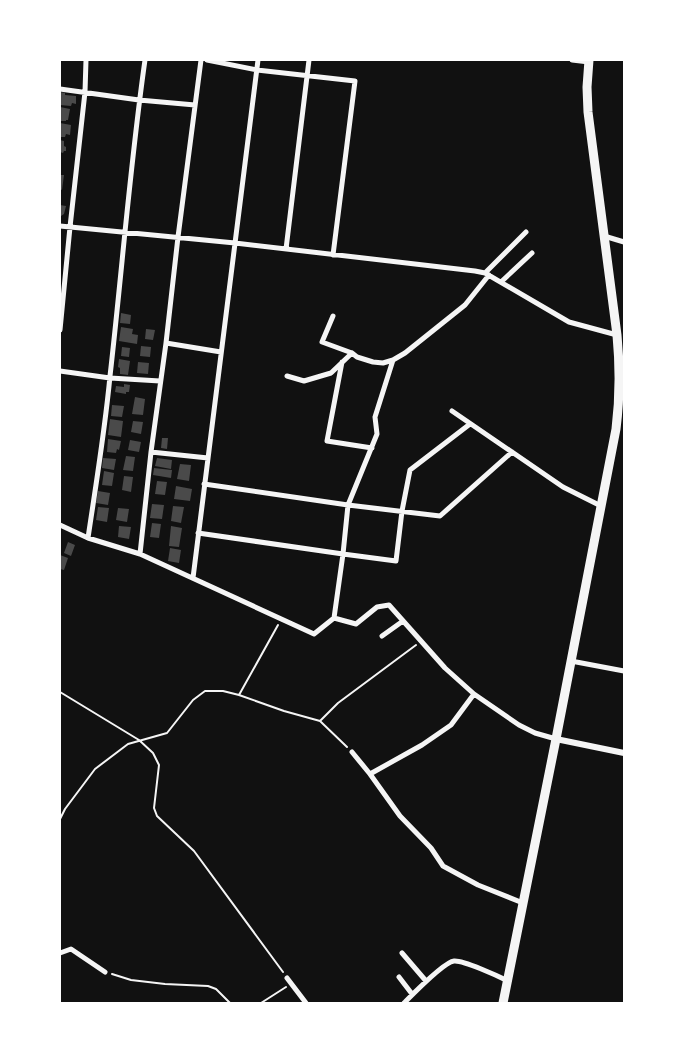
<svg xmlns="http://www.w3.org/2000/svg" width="684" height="1063" viewBox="0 0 684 1063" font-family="Signika,sans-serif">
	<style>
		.building { fill: #4a4a4a }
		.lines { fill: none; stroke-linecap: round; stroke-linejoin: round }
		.path { stroke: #f5f5f5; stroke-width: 2 }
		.minor { stroke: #f5f5f5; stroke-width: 5 }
		.tertiary { stroke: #f5f5f5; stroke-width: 6 }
		.trunk { stroke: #f5f5f5; stroke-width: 9 }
	</style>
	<rect width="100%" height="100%" fill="#111"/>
	<path class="building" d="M60,92L65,93V95L76,96V104L72,103L71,106L60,105Z
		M60,107L70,109L68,120H66V121H60Z
		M60,123L71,125L70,135L66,134L65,137H60Z
		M60,140L64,141V146L66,147V151H64L63,153L60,152Z
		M60,175H64L62,190L60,189Z
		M60,205L66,206L64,214L61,216H60Z
		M121,313L131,315L130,324L120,323Z
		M121,327L133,329L132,334L138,335L137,344L119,341Z
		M146,329L155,330L153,340L145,339Z
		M141,346L151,347L150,357L140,356Z
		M122,347L130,348L129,357L121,356Z
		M119,359L130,361L128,375L120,374V368L118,367Z
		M138,362L149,363L148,374L137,373Z
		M124,384L130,385L129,392H126V394L115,392L116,386L124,387Z
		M135,397L145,399L143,415L132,414Z
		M112,405L124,406L122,417L111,416Z
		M110,419L123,421L121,437L108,435Z
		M133,421L143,422L141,434L131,432Z
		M162,438H168L167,449L161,448Z
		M108,439L121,441L119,450L117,449L116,453L107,452Z
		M130,440L141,442L139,452L128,450Z
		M126,456L135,457L133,471L123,470Z
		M103,458L116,459L114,470L102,468Z
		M157,458L172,460L171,469L155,466Z
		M180,464L191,465L189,481L177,479Z
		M154,468L172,470L171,478L153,475Z
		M104,471L114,473L112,486L102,485Z
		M124,476L133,477L131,492L122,490Z
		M157,481L167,482L165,495L155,494Z
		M176,486L192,489L190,501L174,499Z
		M98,491L110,493L108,505L96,503Z
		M152,504L164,505L162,519L150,518Z
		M173,506L184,507L181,523L171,521Z
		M98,507L109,508L107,522L96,520Z
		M118,508L129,509L127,522L116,520Z
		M152,523L161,524L159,538L150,537Z
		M119,526L131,527L129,539L118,537Z
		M171,526L182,528L179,547L169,546Z
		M68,542L75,545L71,556L64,553Z
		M170,548L181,550L179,563L168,561Z
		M60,555L68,558L64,570L60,569Z"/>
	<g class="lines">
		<path class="path" d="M60,692L139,740L153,753L159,765L154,808L157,816L194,851L283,972
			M239,695L284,711L320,721L347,747
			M320,721L338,703L416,645
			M60,819L65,809L95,769L128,744L167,733L193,700L205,691H223L239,695L278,625
			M112,974L131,980L165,984L208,986L216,989L230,1003
			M261,1003L286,987"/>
		<path class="minor" d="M207,60L257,70L355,81L333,255
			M572,60L589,62
			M60,89L139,100L195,105
			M60,226L235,243L475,271L485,273L569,322L617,335
			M604,236L624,242
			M286,249L309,60
			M485,273L526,232
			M501,282L532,253
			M333,316L322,342L352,353L357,357L373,362L383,363L393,360L405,353L465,305L489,275
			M60,330L70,227L85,92L86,60
			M166,343L221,352
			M342,362L327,441L372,448
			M60,371L110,378L160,381
			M287,376L304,381L331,373L352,353
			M452,411L563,487L601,506
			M151,452L208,458
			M204,484L348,505L440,516L512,452
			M60,525L88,538L140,554L314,634L334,618L356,624L377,607L389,605L445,668L474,694L519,725L535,733L556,739
			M198,533L343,554L396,561L402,511L410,470L470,424
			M88,538C96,484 105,430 110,376C122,271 130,165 145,60
			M140,554L151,452L166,343L178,237L201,60
			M193,578L258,60
			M334,618L343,554L348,505L377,434L375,417L393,360
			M382,636L403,621
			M571,661L624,671
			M352,752L370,774L400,816L431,848L443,866L478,885L523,903
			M370,774L422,745L451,725L474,694
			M60,953L71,949L105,972
			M402,953L426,981
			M399,977L412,994
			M287,978L306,1003
			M404,1003C412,995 444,962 454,961C463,960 498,976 508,981"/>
		<path class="tertiary" d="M556,739L624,753"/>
		<path class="trunk" d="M503,1003L556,739L616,429C620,397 620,367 617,335L588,112L587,87L589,60"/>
	</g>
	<rect width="684" height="1063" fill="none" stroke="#ffffff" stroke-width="122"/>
</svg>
